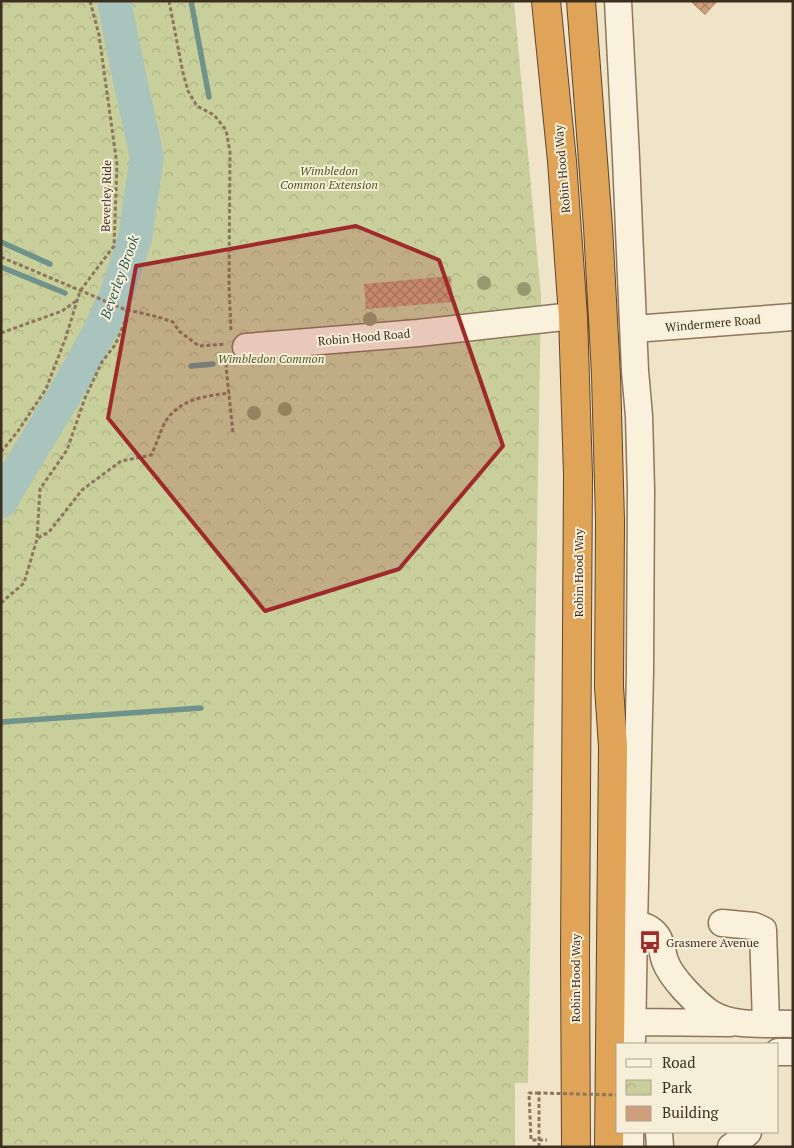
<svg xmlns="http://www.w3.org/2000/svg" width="794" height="1148" viewBox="0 0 794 1148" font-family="'PT Serif',serif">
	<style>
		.park { fill: url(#park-crowns) }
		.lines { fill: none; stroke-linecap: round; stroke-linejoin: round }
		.stream { stroke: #6f938a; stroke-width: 5.5 }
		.river { stroke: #a9c4bc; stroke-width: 34 }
		.building { fill: url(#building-cross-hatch) }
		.minor-casing { stroke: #8d765c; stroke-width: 29 }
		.highway-casing { stroke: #5b4430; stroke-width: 30 }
		.path { stroke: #8d765c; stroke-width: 3; stroke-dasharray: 4 2.5; stroke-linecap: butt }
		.minor { stroke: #faf1dc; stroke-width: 26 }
		.highway { stroke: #e0a458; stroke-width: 28 }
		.path-bridge { stroke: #8d765c; stroke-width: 3; stroke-dasharray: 4 2.5; stroke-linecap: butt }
		.tree { fill: #96986f }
		.marked { fill: #9e2a2b; fill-opacity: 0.2; stroke: #9e2a2b; stroke-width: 4; stroke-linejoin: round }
		.labels { text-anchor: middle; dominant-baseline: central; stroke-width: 4; stroke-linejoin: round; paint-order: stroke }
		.street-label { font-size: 12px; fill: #3d2e20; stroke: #f7eed8 }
		.park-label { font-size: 12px; font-style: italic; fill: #4d5a26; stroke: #f7eed8 }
		.poi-label { font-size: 12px; fill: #3d2e20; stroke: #f7eed8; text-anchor: start }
		.water-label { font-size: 14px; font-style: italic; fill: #2f5d5a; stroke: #f7eed8 }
	</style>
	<defs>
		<pattern id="park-crowns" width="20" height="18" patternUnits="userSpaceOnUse" patternTransform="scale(1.25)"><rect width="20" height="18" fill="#c9cf9b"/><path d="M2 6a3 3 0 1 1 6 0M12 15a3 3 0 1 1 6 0" fill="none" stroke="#aeb285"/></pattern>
		<pattern id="building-cross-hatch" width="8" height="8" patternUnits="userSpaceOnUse" patternTransform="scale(1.25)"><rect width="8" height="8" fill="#cf9f7d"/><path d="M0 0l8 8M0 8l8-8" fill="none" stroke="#a98266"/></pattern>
	</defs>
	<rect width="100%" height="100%" fill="#f0e4c8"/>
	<path class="park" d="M1,1H514L541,296L528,1083H515V1147H1Z"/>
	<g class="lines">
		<path class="stream" d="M191,1L209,97
			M1,242L50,264
			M1,267L65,293
			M228,362L265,359
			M191,366L213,364
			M1,722L201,708"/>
		<path class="river" d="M1,501L19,470L64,396L100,331L117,293L135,238L147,157L130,80L114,1"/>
	</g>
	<path class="building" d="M690,1H718L705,15Z
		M451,276L453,302L366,309L364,284Z"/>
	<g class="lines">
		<defs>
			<path id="minor" d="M618,1L626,158L635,371L639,416L641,489L640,673L634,925L632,1044
				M634,329L793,317
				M246,347L418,333L573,316
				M722,923L754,926L763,930L766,1023
				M634,925C643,925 651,928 657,936C662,943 662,953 665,961C671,978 696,1003 710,1013C733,1028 767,1023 793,1024
				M633,1022L730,1023
				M778,1052H793
				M659,1132L660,1147
				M630,1147V1132
				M731,1147L734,1145L748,1132"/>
			<path id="highway" d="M546,1L562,161L573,316L578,475L575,955L576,1147
				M581,1L598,227L606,375L610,521L609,687L613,747L609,1147"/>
		</defs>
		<use href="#minor" class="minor-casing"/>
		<use href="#highway" class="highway-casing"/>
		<path class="path" d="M169,1L183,73L188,91L197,106L214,115L226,130L230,152L229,286L231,331
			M1,257L124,309L158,317L173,322L179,331L199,346L226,344
			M1,333L62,311L76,301
			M225,357L233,433
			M1,452L18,431L46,389L66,337L80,291L114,246L117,165L99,35L90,1
			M38,538L49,532L82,490L121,461L151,455C157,444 161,428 167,419C183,398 206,396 230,393
			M1,603L24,583L37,539L40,489L67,450L85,398L102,362L115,345L126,319L127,310
			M539,1093H529L531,1140H547"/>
		<use href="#minor" class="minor"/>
		<use href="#highway" class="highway"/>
		<path class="path-bridge" d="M539,1147V1093L618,1095"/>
	</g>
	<g class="tree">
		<circle cx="484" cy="283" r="7"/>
		<circle cx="524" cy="289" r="7"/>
		<circle cx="370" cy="319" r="7"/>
		<circle cx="285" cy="409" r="7"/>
		<circle cx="254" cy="413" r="7"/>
	</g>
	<path class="marked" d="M356,226L439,260L503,446L399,569L265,611L108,418L136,266Z"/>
	<defs>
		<symbol id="bus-bare" viewBox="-9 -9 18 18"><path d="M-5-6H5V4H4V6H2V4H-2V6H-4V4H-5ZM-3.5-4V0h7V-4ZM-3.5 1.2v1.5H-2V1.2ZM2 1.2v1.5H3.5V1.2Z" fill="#9e2a2b" stroke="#f7eed8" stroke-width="2.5" paint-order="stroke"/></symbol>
	</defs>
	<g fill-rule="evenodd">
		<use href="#bus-bare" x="634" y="926" width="32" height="32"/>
	</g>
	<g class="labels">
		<g class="street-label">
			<text transform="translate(562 169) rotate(-95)">Robin Hood Way</text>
			<text transform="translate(106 196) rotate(-89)">Beverley Ride</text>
			<text transform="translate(713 323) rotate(-5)">Windermere Road</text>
			<text transform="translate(364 337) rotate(-5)">Robin Hood Road</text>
			<text transform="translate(578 573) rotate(-90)">Robin Hood Way</text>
			<text transform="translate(575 978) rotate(-90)">Robin Hood Way</text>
		</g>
		<g class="park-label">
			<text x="329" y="170">Wimbledon<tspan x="329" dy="14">Common Extension</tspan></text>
			<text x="271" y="358">Wimbledon Common</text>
		</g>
		<g class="poi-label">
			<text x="666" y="942">Grasmere Avenue</text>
		</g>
		<g class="water-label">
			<text transform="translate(119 277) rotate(-70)">Beverley Brook</text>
		</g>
	</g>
	<rect width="794" height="1148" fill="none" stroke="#3d2e20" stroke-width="5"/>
	<rect x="616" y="1043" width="162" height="90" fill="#f7eed8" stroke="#ada18e"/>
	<rect x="626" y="1059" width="25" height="8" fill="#faf1dc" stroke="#ada18e"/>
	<text x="662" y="1068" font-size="15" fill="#3d2e20">Road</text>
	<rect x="626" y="1080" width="25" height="15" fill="url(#park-crowns)" stroke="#ada18e"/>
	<text x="662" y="1093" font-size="15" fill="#3d2e20">Park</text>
	<rect x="626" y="1106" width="25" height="15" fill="#cf9f7d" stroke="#ada18e"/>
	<text x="662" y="1118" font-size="15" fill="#3d2e20">Building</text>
</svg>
